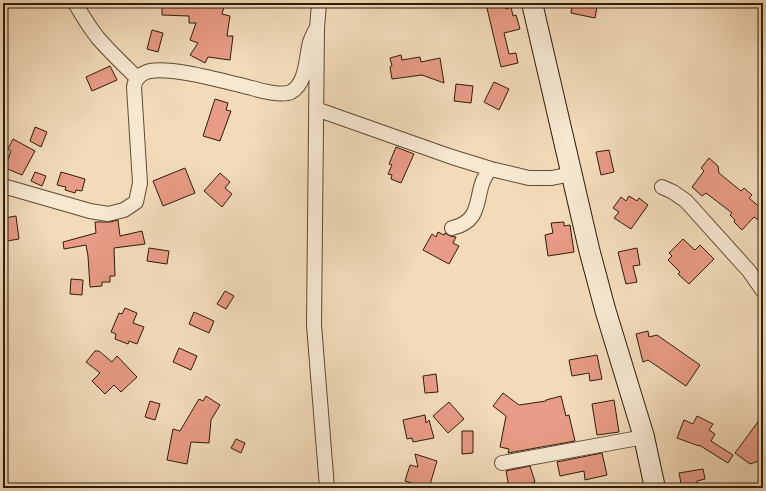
<svg xmlns="http://www.w3.org/2000/svg" width="766" height="491" viewBox="0 0 766 491" font-family="'Gentium Book Plus',serif">
	<style>
		.building { fill: #e89b86; stroke: #2e1d07 }
		.lines { fill: none; stroke-linecap: round; stroke-linejoin: round }
		.street-casing { stroke: #5f4c34; stroke-width: 16 }
		.secondary-casing { stroke: #2e1d07; stroke-width: 22 }
		.street { stroke: #f7e8d2; stroke-width: 14 }
		.secondary { stroke: #f7e8d2; stroke-width: 20 }
	</style>
	<rect width="100%" height="100%" fill="#f3dbba"/>
	<filter id="stains"><feTurbulence type="fractalNoise" baseFrequency=".005" numOctaves="4"/><feColorMatrix values="0 0 0 0 .2 0 0 0 0 .09 0 0 0 0 .02 0 0 0 .5 -.17"/></filter>
	<radialGradient id="worn" r=".72"><stop offset=".6" stop-color="#630" stop-opacity="0"/><stop offset="1" stop-color="#630" stop-opacity=".3"/></radialGradient>
	<path class="building" d="M162,3H204L224,7L222,14L230,16L227,36H233L230,60L208,57L205,63L190,55L198,43L190,40L196,23H189V16L162,15Z
		M492,3H504L506,9L511,7L513,16L516,15L520,29L504,33L509,54L516,53L518,63L501,67L486,4Z
		M573,3H580L597,7L595,18L571,13Z
		M152,30L163,33L158,52L147,49Z
		M401,55L402,60L420,57L421,62L440,58L444,83L422,75L392,79L390,67L392,66L390,58Z
		M110,66L117,80L92,91L86,77Z
		M494,82L509,89L499,110L484,102Z
		M456,84L473,86L471,103L454,101Z
		M215,99L228,103L226,110L231,111L220,141L203,136Z
		M35,127L47,132L41,147L30,141Z
		M13,139L35,151L22,175L5,168L11,151L8,149Z
		M396,147L414,154L401,183L391,179L392,175L388,174L392,165L389,164Z
		M609,150L614,172L601,175L596,152Z
		M709,158L718,166L719,173L741,191L744,188L752,195L749,198L763,210V223L754,217L742,230L734,222L735,220L730,215L732,213L706,193L702,196L692,187L704,171L701,168Z
		M185,168L195,193L163,206L153,181Z
		M35,172L46,176L42,186L31,181Z
		M61,172L85,179L82,191L76,190L75,193L65,190L66,187L57,185Z
		M220,173L230,182L225,188L232,194L222,207L204,191Z
		M629,196L637,201L639,198L648,205L631,229L614,218L619,212L613,208L621,197L626,201Z
		M16,216L19,239L7,241L4,218Z
		M118,220L120,236L142,231L145,244L114,248L115,276H110V282H102V286L90,287L88,256L86,245L64,249L63,242L96,233L95,222H110Z
		M564,222V226L570,225L574,252L548,256L545,235L553,233L551,223Z
		M438,232L444,235L445,233L450,236L456,237L453,243L459,246L449,264L423,250L432,234L436,237Z
		M683,239L695,250L700,245L714,259L689,284L678,274L680,272L668,260L672,256L669,253Z
		M149,248L169,251L167,264L147,261Z
		M637,248L640,265L633,266L637,282L626,284L618,252Z
		M71,279L83,280L82,295L70,294Z
		M225,291L234,296L226,309L217,304Z
		M125,308L137,313L133,323L144,327L137,344L129,341L128,344L115,339L116,334L111,332L119,313L122,314Z
		M194,312L214,321L209,333L189,324Z
		M648,331L649,337L657,335L700,365L686,386L648,360L643,362L636,334Z
		M179,348L197,356L191,370L173,362Z
		M95,351H99L112,362L117,356L137,377L121,392L114,385L105,394L92,381L100,373L86,362Z
		M597,355L602,379L590,381L589,373L572,376L569,360Z
		M436,374L438,392L425,393L423,376Z
		M503,393L519,405L546,401V400L561,396L566,416L569,415L575,441L508,453L509,449L500,447L506,416L493,406Z
		M206,396L220,405L211,420L209,443L191,442L187,464L167,460L173,429L180,431L199,399L203,401Z
		M614,400L619,432L597,435L592,404Z
		M150,401L160,404L155,420L145,417Z
		M449,402L464,419L448,433L433,416Z
		M425,415L426,423L429,420L434,438L413,442L412,438L407,439L403,420Z
		M763,415V454L760,457L762,460L750,464L735,453Z
		M697,416L713,424L709,430L715,434L711,441L733,455L728,463L699,445V446L677,438L684,420L693,424Z
		M462,431H473V453L462,454Z
		M236,439L245,443L241,453L231,448Z
		M602,453L607,475L585,480L584,471L560,476L557,462Z
		M415,454L437,461L429,488H411L412,483L405,481L410,465L418,467Z
		M530,466L535,482L527,485L528,488H509L506,471Z
		M703,469L705,479L697,481L698,488H682L679,473Z"/>
	<g class="lines">
		<defs>
			<path id="street" d="M75,3C82,15 89,27 98,38C110,52 124,65 137,78
				M319,3L317,28L314,325L327,488
				M316,109L452,157L491,169L529,178H552L571,174
				M3,186L90,211L108,214L124,210L136,202L140,183L134,87C135,79 141,73 150,71C176,67 225,82 252,88C261,91 282,96 291,92C307,83 306,57 310,42C312,37 314,32 317,28
				M662,187L673,192L686,201L749,271L763,291
				M452,228C488,220 471,188 491,169
				M502,463L644,437"/>
			<path id="secondary" d="M532,3L589,249L605,309L644,437L655,488"/>
		</defs>
		<use href="#street" class="street-casing"/>
		<use href="#secondary" class="secondary-casing"/>
		<use href="#street" class="street"/>
		<use href="#secondary" class="secondary"/>
	</g>
	<rect width="766" height="491" fill="none" stroke="#f3dbba" stroke-width="16"/>
	<rect x="4" y="4" width="758" height="483" fill="none" stroke="#2e1d07" stroke-width="2"/>
	<rect x="8" y="8" width="750" height="475" fill="none" stroke="#2e1d07"/>
	<rect width="100%" height="100%" filter="url(#stains)"/>
	<rect width="100%" height="100%" fill="url(#worn)"/>
</svg>
